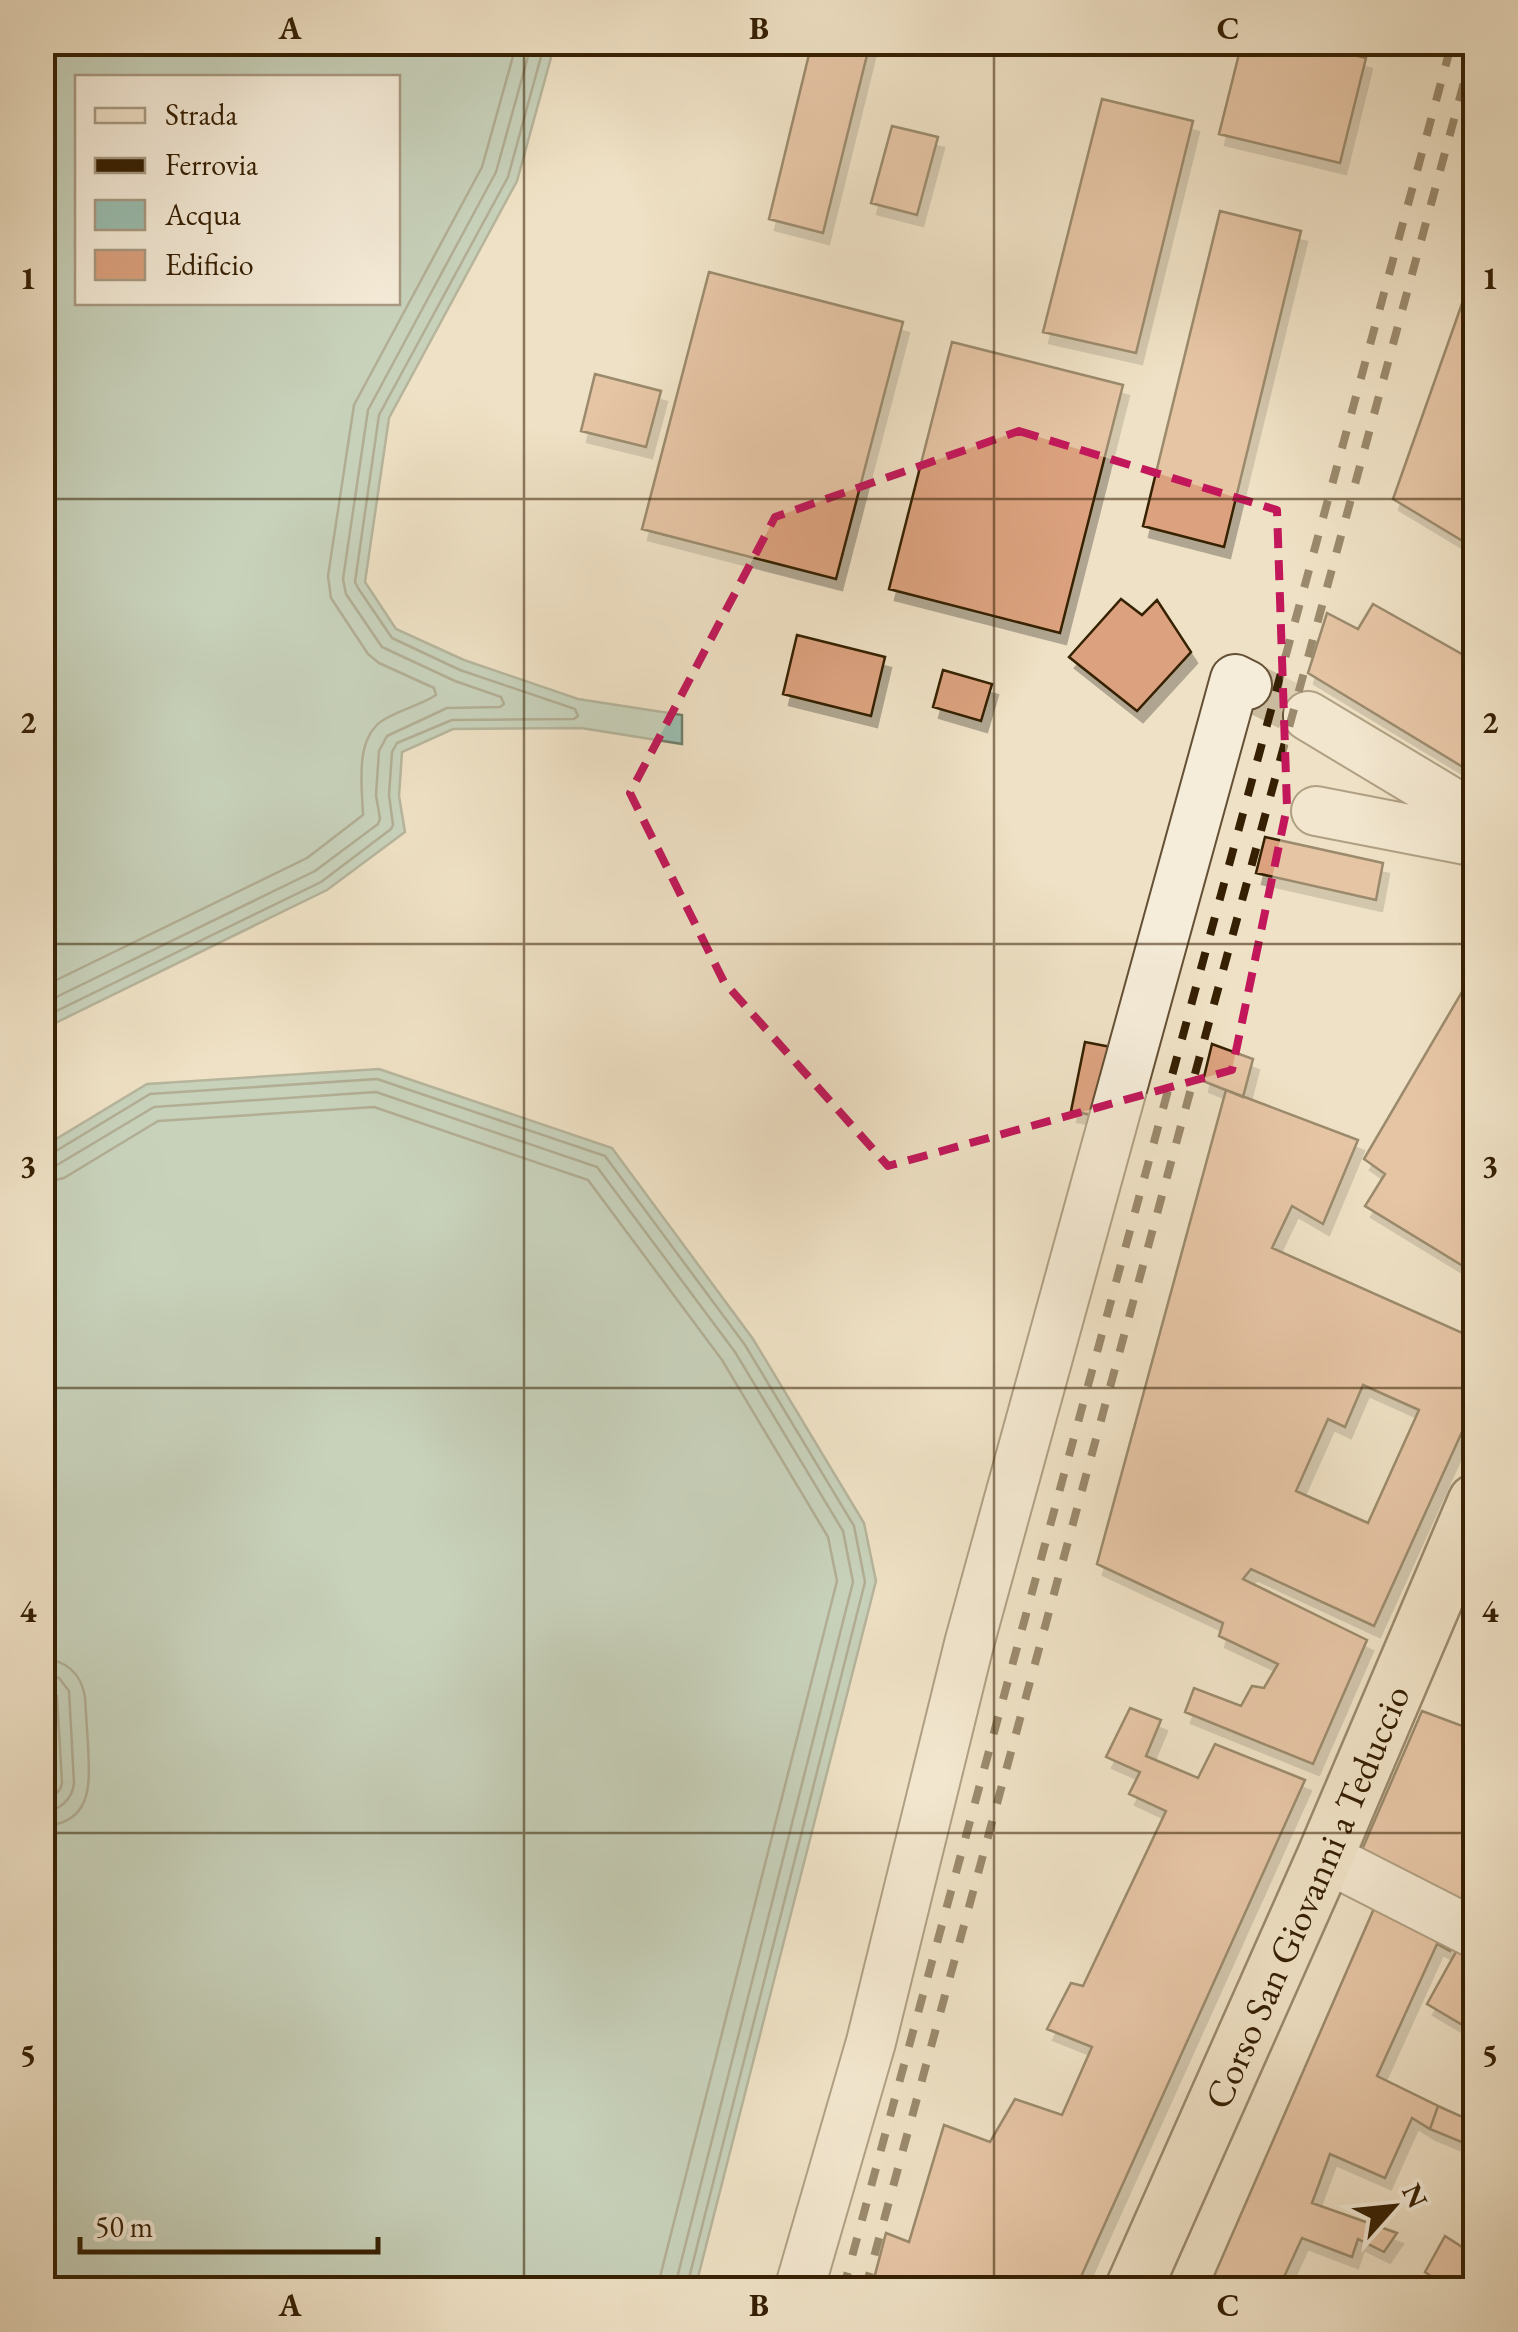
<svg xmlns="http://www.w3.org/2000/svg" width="1518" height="2332" viewBox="0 0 1518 2332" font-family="'EB Garamond',serif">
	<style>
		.water { fill: #9abeb0; stroke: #727f6b; stroke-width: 2.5; fill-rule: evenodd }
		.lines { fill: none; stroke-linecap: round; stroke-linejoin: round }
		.shore { stroke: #686f5a; stroke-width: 2.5 }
		.building { fill: #dca27f; stroke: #362003; stroke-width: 2.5; fill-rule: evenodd; filter: url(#shadow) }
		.street-tunnel { stroke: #caba9e; stroke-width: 48; stroke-dasharray: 48 24; stroke-linecap: butt }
		.street-casing { stroke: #645034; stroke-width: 52 }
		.primary-casing { stroke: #362003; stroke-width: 60 }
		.street { stroke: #f5ecd9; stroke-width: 48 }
		.primary { stroke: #efe1c5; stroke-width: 55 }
		.rail { stroke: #362003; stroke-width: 8; stroke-dasharray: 18 18; stroke-linecap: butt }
		.marked { fill: none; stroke: #c2185b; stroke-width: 8; stroke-dasharray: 20 12; stroke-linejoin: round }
		.grid { fill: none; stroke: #362003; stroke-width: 2.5; stroke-opacity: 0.55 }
		.labels { text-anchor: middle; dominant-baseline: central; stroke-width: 8; stroke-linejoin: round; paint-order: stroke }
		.street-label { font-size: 38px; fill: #362003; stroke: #f5ecd9 }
		.neatline { fill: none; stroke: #362003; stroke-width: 4 }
		.grid-label { font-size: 32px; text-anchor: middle; font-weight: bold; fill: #362003 }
	</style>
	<defs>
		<filter id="shadow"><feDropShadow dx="6" dy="11" stdDeviation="0" flood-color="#0004"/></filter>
	</defs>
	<rect width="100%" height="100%" fill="#efe1c5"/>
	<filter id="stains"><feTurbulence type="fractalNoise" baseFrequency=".002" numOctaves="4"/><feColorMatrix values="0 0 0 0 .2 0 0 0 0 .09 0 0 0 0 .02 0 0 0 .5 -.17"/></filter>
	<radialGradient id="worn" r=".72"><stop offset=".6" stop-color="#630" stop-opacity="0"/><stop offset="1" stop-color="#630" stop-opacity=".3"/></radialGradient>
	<path class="water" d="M43,42L555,43L517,181L389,418L365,582L396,629L464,660L578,699L682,715V744L581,728L453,729L402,752L399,796L405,832L327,890L43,1029ZM78,78H398V302H78Z
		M379,1069L612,1148L753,1339L864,1523L876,1581L695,2289H43L42,1791L52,1784L42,1604L43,1147L147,1084Z"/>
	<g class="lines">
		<path class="shore" d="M42,987L307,858L363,815C362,786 354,736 385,719C402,709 421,705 436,695L434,688L379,663L368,654L331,598L328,576L354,405L482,167L517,42
			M42,1004L315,871L378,824L380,819L376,795L379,751L387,736L447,708L500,707L504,704L501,697L455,681L382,647L346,594L343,579L368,410L496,172L532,42
			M42,1018L321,882L391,829L393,825L389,795L392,752L397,743L452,720L574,719L578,716L575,709L460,670L392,638L358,588L355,582L379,415L508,177L545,42
			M42,1155L51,1154L150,1094L377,1079L605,1156L745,1345L854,1526L865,1582L686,2290
			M42,1168L57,1165L154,1107L376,1092L597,1167L735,1352L843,1531L853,1582L674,2290
			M42,1183L64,1178L158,1121L374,1107L588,1180L722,1360L828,1537L837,1581L660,2277L659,2290
			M42,1659C66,1660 81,1673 85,1697C86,1713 87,1730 88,1746C90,1784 93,1824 42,1826
			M42,1674L59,1678L69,1691L74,1783C72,1800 60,1811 42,1811
			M42,1686L52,1688L57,1696L62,1783C60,1793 52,1799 42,1799"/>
	</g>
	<path class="building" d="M812,42H850L869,47L823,233L769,219Z
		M1242,42H1302L1366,58L1340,163L1219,134Z
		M1102,99L1193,121L1136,353L1043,332Z
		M892,126L938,137L917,215L871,203Z
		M1220,211L1301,231L1224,547L1143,526Z
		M1476,264V549L1393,499Z
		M709,272L903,322L836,579L642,529Z
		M952,342L1123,385L1060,633L889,589Z
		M595,374L661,391L646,447L581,431Z
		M1121,599L1142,615L1157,600L1191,652L1137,711L1069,657Z
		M1373,604L1476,662V775L1308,673L1327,613L1358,629Z
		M797,635L885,657L871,716L783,694Z
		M943,670L992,684L981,721L933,707Z
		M1265,837L1383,863L1376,900L1256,873Z
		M1476,968V1274L1365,1206L1385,1174L1364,1159Z
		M1085,1042L1116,1048L1102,1117L1071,1111Z
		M1212,1044L1253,1059L1243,1097L1203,1081Z
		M1226,1090L1358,1140L1323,1224L1292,1206L1272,1248L1476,1339V1401L1374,1626L1251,1569L1243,1579L1367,1640L1313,1764L1185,1712L1194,1688L1241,1706L1252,1686L1264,1688L1278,1664L1219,1636L1223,1623L1097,1564ZM1363,1385L1419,1410L1368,1523L1296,1491L1328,1419L1345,1427Z
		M1130,1708L1161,1720L1146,1756L1198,1778L1215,1744L1305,1780L1075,2290H871L886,2233L909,2242L944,2125L990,2142L1015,2099L1062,2115L1092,2047L1047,2029L1071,1983L1083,1986L1166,1811L1129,1794L1140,1772L1106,1757Z
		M1422,1711L1476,1731V1807L1471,1819L1476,1821V1911L1358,1859Z
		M1379,1897L1458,1936L1450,1951L1437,1944L1377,2076L1438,2106L1430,2129L1412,2118L1385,2178L1330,2154L1312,2203L1397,2233L1384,2252L1358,2239L1352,2257L1302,2238L1278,2290H1208Z
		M1457,1950L1476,1961V2033L1427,2004Z
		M1438,2106L1476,2123V2148L1430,2129Z
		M1445,2236L1476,2256V2290H1451L1425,2272Z
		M1387,2277L1408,2290H1351L1356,2280L1378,2288Z"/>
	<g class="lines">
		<path class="street-tunnel" d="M1247,685L1308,716"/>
		<defs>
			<path id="street" d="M1308,716L1476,817
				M1316,811L1476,842
				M1325,1857L1476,1934
				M799,2290L871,2042L969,1644L1235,679L1247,685"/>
			<g id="primary">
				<path id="s1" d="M1133,2290L1325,1857L1476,1502"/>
			</g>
		</defs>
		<use href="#street" class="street-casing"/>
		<use href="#primary" class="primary-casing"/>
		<use href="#street" class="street"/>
		<use href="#primary" class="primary"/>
		<path class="rail" d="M843,2290L1452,42
			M865,2290L1475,42"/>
	</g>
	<path d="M0 0H1518V2332H0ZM1019,431L1277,510L1287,807L1232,1070L888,1166L724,982L630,793L775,517Z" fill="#efe1c5" fill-opacity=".55" fill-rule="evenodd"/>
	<path class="marked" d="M1019,431L1277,510L1287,807L1232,1070L888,1166L724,982L630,793L775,517Z"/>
	<path class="grid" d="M524,42V2290M994,42V2290M42,499H1476M42,944H1476M42,1388H1476M42,1833H1476"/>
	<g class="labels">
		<g class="street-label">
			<text stroke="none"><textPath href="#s1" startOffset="430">Corso San Giovanni a Teduccio</textPath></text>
		</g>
	</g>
	<rect width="1518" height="2332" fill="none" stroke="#efe1c5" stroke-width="110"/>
	<rect x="75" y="75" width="325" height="230" fill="#f5ecd9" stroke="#a99a83" stroke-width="2.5"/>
	<rect x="95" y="108" width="50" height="15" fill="#efe1c5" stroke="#a99a83" stroke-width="2.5"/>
	<text x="165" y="125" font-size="30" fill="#362003">Strada</text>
	<rect x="95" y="158" width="50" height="15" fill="#362003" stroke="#a99a83" stroke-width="2.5"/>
	<text x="165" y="175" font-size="30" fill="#362003">Ferrovia</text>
	<rect x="95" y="200" width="50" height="30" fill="#9abeb0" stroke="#a99a83" stroke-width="2.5"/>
	<text x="165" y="225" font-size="30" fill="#362003">Acqua</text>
	<rect x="95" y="250" width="50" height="30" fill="#dca27f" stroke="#a99a83" stroke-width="2.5"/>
	<text x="165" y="275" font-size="30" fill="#362003">Edificio</text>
	<g transform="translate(1393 2207) rotate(63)" stroke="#f5ecd9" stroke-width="8" paint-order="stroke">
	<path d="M0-8L18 38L0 25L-18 38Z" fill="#362003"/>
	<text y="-15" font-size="28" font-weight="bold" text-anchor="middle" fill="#362003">N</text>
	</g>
	<path d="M80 2237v15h298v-15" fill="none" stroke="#362003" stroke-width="5"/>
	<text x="95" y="2237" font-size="30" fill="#362003" stroke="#f5ecd9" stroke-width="8" paint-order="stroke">50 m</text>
	<rect x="55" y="55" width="1408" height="2222" class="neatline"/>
	<g class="grid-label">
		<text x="290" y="39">A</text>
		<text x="759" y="39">B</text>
		<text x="1228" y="39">C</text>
		<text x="28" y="289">1</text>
		<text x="1490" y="289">1</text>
		<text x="28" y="733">2</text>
		<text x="1490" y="733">2</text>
		<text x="28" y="1177">3</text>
		<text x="1490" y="1177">3</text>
		<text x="28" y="1622">4</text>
		<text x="1490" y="1622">4</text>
		<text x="28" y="2066">5</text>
		<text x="1490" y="2066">5</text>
		<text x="290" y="2316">A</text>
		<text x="759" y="2316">B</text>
		<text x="1228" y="2316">C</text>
	</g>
	<rect width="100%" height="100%" filter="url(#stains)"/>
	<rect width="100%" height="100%" fill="url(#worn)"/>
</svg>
